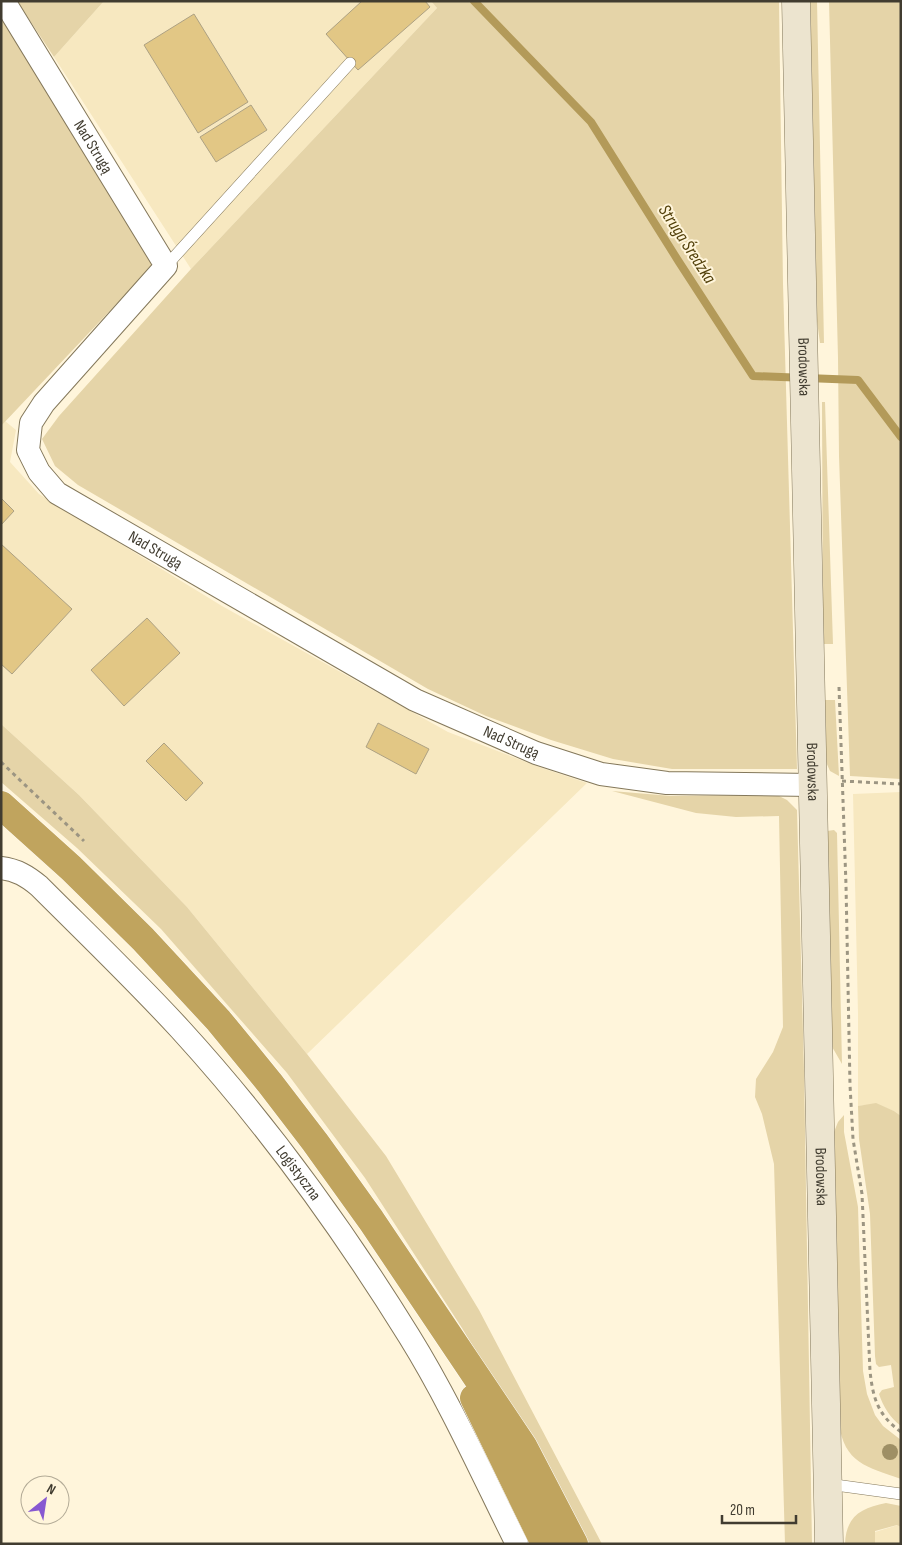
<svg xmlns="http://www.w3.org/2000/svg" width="902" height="1545" viewBox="0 0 902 1545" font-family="'Sofia Sans Condensed',sans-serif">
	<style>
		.built { fill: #f7e8c0 }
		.green { fill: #e5d4a8 }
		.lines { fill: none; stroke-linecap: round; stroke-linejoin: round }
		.stream { stroke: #b39a59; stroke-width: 8 }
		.building { fill: #e2c785; stroke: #ada183 }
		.lane-casing { stroke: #84785b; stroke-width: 12 }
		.street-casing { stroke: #84785b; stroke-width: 24 }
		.secondary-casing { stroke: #84785b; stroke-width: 29 }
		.highway-casing { stroke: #fff; stroke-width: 29 }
		.path { stroke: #9c9582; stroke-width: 3; stroke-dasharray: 4 4; stroke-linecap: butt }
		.lane { stroke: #fff; stroke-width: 11 }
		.street { stroke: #fff; stroke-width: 22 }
		.secondary { stroke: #ece4cf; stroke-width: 28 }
		.highway { stroke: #c0a45e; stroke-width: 28 }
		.tree { fill: #9e8f65 }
		.labels { text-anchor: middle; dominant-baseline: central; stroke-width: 4; stroke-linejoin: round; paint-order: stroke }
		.street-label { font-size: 16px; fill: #413c30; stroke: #fff5db }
		.water-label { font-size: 18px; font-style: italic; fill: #52400a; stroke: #fff5db }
	</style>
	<rect width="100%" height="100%" fill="#fff5db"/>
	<path class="built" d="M104,1H431L437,8L191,269L54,57Z
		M5,421L16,430L10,462L39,494L222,606L448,732L539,767L587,783L307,1054L187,907L79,795L1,724V426Z
		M901,792V1116L894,1111L876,1104L858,1106V1014L853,794Z
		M898,1525L901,1527V1544H875V1532Z"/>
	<path class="green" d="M17,1H104L54,57Z
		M431,1H779L783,284L797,769H672L613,759L551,740L486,716L428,689L78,485L55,466L42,439L59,416L191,269L437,8Z
		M810,1H817L824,343H820L817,321Z
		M829,1H901V779L850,776L839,456L838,358Z
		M1,17L154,264L1,426Z
		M822,402H825L833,644H823Z
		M825,700H835L839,776L830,771L826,762Z
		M1,724L79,795L187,907L307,1054L386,1156L479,1310L602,1544H585L554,1482L462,1328L365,1178L287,1073L161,929L77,848L1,782Z
		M612,791L671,796L777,795L787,800L797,810L804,1071L812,1544H785L774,1164L762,1114L755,1097L756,1079L773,1052L783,1027L779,816L736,817L696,813Z
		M834,830L837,833L842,1064L831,1045L827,831Z
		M876,1103L894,1111L901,1116V1426C890,1418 883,1406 879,1394L882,1390L894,1387L891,1365L879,1367L876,1364L875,1356L870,1214L859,1139L858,1106Z
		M844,1115V1132L858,1207L863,1371L867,1394L875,1415L883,1426L901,1440V1479C867,1467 844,1463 839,1423L834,1132L838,1122Z
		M886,1503L901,1506V1527L897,1525L875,1531V1544H845C846,1516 861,1508 886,1503Z"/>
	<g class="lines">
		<path class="stream" d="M474,1L591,122L679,262L753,376L858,380L901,437"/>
	</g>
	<path class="building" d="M362,1H425L430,7L358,70L326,34Z
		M194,14L248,102L198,133L144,45Z
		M251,105L267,130L216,162L200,137Z
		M1,498L14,511L1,525Z
		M1,544L72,609L12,674L1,664Z
		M147,618L180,653L124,706L91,670Z
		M378,723L429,749L416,774L366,747Z
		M164,743L203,783L186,801L146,761Z"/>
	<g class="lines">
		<defs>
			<path id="lane" d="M166,266L350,63
				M828,1484L901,1494"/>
			<g id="street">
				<path id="s1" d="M4,1L166,266L44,403L31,423L28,450L39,472L57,493L415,700L536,753L601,774L667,783L811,785"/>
				<path id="s2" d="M1,868C17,870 27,876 39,886C86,933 135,980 180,1029C266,1123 342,1228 409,1336C450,1402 482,1474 517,1544"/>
			</g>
			<g id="secondary">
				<path id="s3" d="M796,1L829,1544"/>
			</g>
			<path id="highway" d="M1,805L71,868L143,939L219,1021L269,1082L315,1142L371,1220L523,1446L574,1544
				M474,1398L545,1544"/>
		</defs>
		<use href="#lane" class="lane-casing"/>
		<use href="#street" class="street-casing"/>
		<use href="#secondary" class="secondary-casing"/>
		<use href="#highway" class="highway-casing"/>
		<path class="path" d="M839,687L846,885L850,1085L853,1139L862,1194L870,1371C873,1399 878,1415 901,1432
			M1,762L84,841
			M842,781L901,784"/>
		<use href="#lane" class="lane"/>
		<use href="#street" class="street"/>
		<use href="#secondary" class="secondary"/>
		<use href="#highway" class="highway"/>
	</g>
	<circle class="tree" cx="890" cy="1452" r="8"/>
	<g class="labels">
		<g class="street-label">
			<text stroke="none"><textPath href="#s1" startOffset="171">Nad Strugą</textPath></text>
			<text stroke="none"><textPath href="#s3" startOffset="366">Brodowska</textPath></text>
			<text stroke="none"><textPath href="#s1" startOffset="711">Nad Strugą</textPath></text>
			<text stroke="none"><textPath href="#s1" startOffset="1116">Nad Strugą</textPath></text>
			<text stroke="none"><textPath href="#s3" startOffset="771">Brodowska</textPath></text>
			<text stroke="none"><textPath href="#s2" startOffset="430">Logistyczna</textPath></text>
			<text stroke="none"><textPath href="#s3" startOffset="1176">Brodowska</textPath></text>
		</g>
		<g class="water-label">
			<text transform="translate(687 244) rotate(57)">Struga Średzka</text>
		</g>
	</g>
	<rect width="902" height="1545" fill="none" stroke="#413c30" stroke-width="5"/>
	<g transform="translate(45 1500) rotate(30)"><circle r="24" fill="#fff5db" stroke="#b3ab97"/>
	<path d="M0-4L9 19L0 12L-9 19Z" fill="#8758d1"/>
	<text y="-8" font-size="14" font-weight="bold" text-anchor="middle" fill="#413c30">N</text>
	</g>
	<path d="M722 1515v8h74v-8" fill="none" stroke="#413c30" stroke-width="2.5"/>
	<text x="730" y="1515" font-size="15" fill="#413c30" stroke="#fff5db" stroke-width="4" paint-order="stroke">20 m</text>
</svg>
